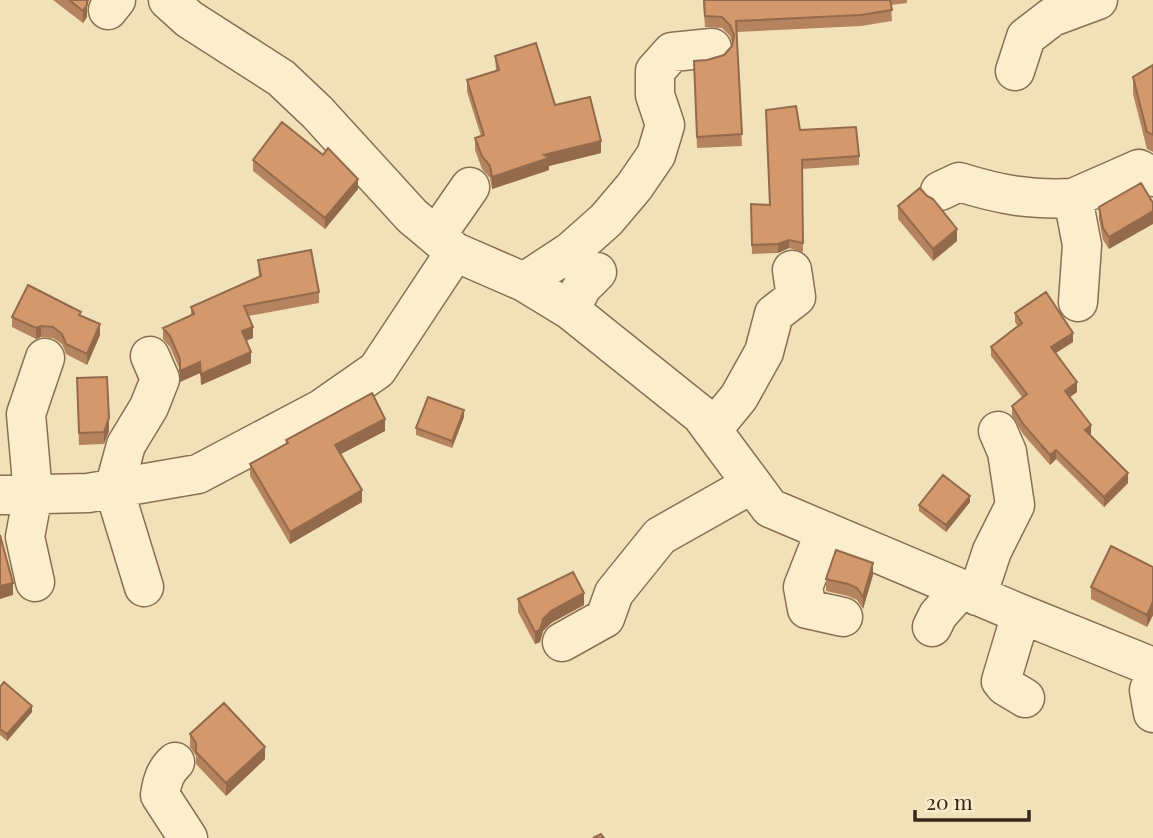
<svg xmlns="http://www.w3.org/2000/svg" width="1153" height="838" viewBox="0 0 1153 838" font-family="'Playfair Display',serif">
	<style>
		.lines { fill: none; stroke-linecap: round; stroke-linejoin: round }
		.minor-casing { stroke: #897053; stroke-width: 41 }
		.minor { stroke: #fceecd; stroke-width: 38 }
		.wall { fill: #b5835d }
		.shaded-wall { fill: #946a4c }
		.building { fill: #d3986c; stroke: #946a4c; stroke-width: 2 }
	</style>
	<rect width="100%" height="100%" fill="#f1e1b9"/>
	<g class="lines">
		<defs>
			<path id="minor" d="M168,0L189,19L281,78L317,112L412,216L455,252L524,282L570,310L701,415L770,508L1021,614L1153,667
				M108,10L116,0
				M1015,71L1026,37L1052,17L1098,0
				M940,191L959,182C1001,195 1029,200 1073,198
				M436,236L470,187
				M524,282L571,251L606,220L634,187L656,155L665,125L655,95V71L672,52L712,48
				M1078,302L1082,245L1073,198L1139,169L1153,177
				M570,310L582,287L597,272
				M712,430L739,397L764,352L774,314L796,297L792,270
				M0,495L88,493L198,474L321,409L377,370L455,252
				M825,531L803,587L807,609L843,617
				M35,582L25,537L33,494L26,414L45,358
				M144,587L114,489L126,445L149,407L160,379L150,356
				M977,596L992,551L1015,505L1007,452L998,431
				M1021,614L1001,681L1005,686L1025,698
				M932,627L938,615L961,589
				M562,642L605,618L614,593L660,536L752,484
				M1153,680L1149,690L1153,713
				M175,762C165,771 162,782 160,795L188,838"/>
		</defs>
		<use href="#minor" class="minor-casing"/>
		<use href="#minor" class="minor"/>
	</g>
	<path class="wall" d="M53,0H89L87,5V17L83,23Z
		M703,0H907V3L891,5L892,21L861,26L736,32L742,146L697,148L694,61L707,60L724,55L732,46V42L730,36L722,28L705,27Z
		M495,56L555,105L601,153L549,166V170L492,189L490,178L482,169L475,150V138L481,136L467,92V80L496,71Z
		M1153,65V152L1147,149L1133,94V77Z
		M800,130L859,156V165L802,169L803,252L789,248L778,253L752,254L751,204L769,205Z
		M323,155L358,189L325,229L253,171V160Z
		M927,196L957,241L933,261L898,219V206Z
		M1153,203L1109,249L1103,240L1099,219V207Z
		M258,260L319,292V303L248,316L253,338L246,341L251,363L201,385L200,373L180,382V370L170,347L163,339V328L191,315V307L259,277Z
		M1015,313L1073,342L1056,353L1077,392L1069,397L1091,434L1090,435L1128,483L1104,507L1056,459L1050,465L1023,434L1012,415V406L1022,397L991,356V347L1018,327L1015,322Z
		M81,316L100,335L87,365L66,354L62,344L53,338L41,337L36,339L12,327V317Z
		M77,378L109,431L104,444L79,445Z
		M464,417L452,448L416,435V428Z
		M385,431L341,454L362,502L290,544L250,476V464L286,444V440Z
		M970,502L946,532L919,511V505Z
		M1153,567V615L1147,627L1091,599V587Z
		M873,575L863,609L857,600L848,596L826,591V579Z
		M518,599L584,605L551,623L543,631L540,642L535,644L518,612Z
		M0,687L32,712L7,741L0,735Z
		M190,734L265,759L226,796L196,764V756L190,747Z"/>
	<path class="shaded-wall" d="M86,0H89L87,5V17L83,23V11Z
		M601,141V153L549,166V170L492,189V177L544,155Z
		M358,179V189L325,229V218Z
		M1153,211V224L1109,249V237Z
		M957,229V241L933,261V249Z
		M789,240V248L778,253V244Z
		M100,324V335L87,365V354Z
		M41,326V337L36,339V328Z
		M253,327V338L242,342V331Z
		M1073,333V342L1051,356V347Z
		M251,352V363L201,385V374Z
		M200,362V373L180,382V371Z
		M1077,382V392L1065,401V391Z
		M464,410V417L452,448V441Z
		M109,418V431L104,444V432Z
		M385,419V431L335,457V445Z
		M1091,425V434L1085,439V430Z
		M1056,450V459L1050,465V455Z
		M1128,473V483L1104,507V497Z
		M362,490V502L290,544V532Z
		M970,496V502L946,532V525Z
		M873,563V575L863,609V597Z
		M13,583V595L0,599V586Z
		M584,593V605L551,623L543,631L540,642L535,644V632L543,619L551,611Z
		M1153,602V615L1147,627V615Z
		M32,706V712L7,741V734Z
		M265,747V759L226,796V783Z"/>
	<path class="building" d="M69,0H87V5L83,11Z
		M704,0H890L892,10L861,15L736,21L742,134L697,137L694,61L707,60L724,55L732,46L734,35L730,25L722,17L705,16Z
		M536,43L555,105L590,97L601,141L544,155L549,158L492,177L490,166L482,156L475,138L484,135L467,80L499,70L495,56Z
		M1153,65V135L1147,132L1133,77Z
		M796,106L800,130L856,127L859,156L802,160L803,243L789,240L778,244L752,245L751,204L770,205L766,110Z
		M282,122L323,155L328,148L358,179L325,218L253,160Z
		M1141,183L1153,203V211L1109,237L1103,228L1099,207Z
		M920,188L927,196L933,199L957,229L933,249L898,206Z
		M311,250L319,292L244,306L253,327L242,331L251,352L201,374L200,362L180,371V359L170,336L163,328L194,314L191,307L261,276L258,260Z
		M28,285L81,312L79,315L100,324L87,354L66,344L62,334L53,327L41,326L36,328L12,317Z
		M1046,292L1073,333L1051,347L1077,382L1065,391L1091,425L1085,430L1128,473L1104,497L1056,450L1050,455L1023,424L1012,406L1027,394L991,347L1022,323L1015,313Z
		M107,377L109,418L104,432L79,433L77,378Z
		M372,393L385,419L335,445L362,490L290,532L250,464L288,443L286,440Z
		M428,397L464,410L452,441L416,428Z
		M943,475L970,496L946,525L919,505Z
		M0,535L13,583L0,586Z
		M1111,546L1153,567V602L1147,615L1091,587Z
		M836,550L873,563L863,597L857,588L848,584L826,579Z
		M573,572L584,593L551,611L543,619L540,630L535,632L518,599Z
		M4,682L32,706L7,734L0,729V687Z
		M224,703L265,747L226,783L196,752V743L190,734Z
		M601,834L604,838H593Z"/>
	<path d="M915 810v10h114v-10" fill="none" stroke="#362819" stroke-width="3.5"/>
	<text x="926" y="810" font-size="21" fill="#362819" stroke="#f8ebc9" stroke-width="5" paint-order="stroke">20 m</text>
</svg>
